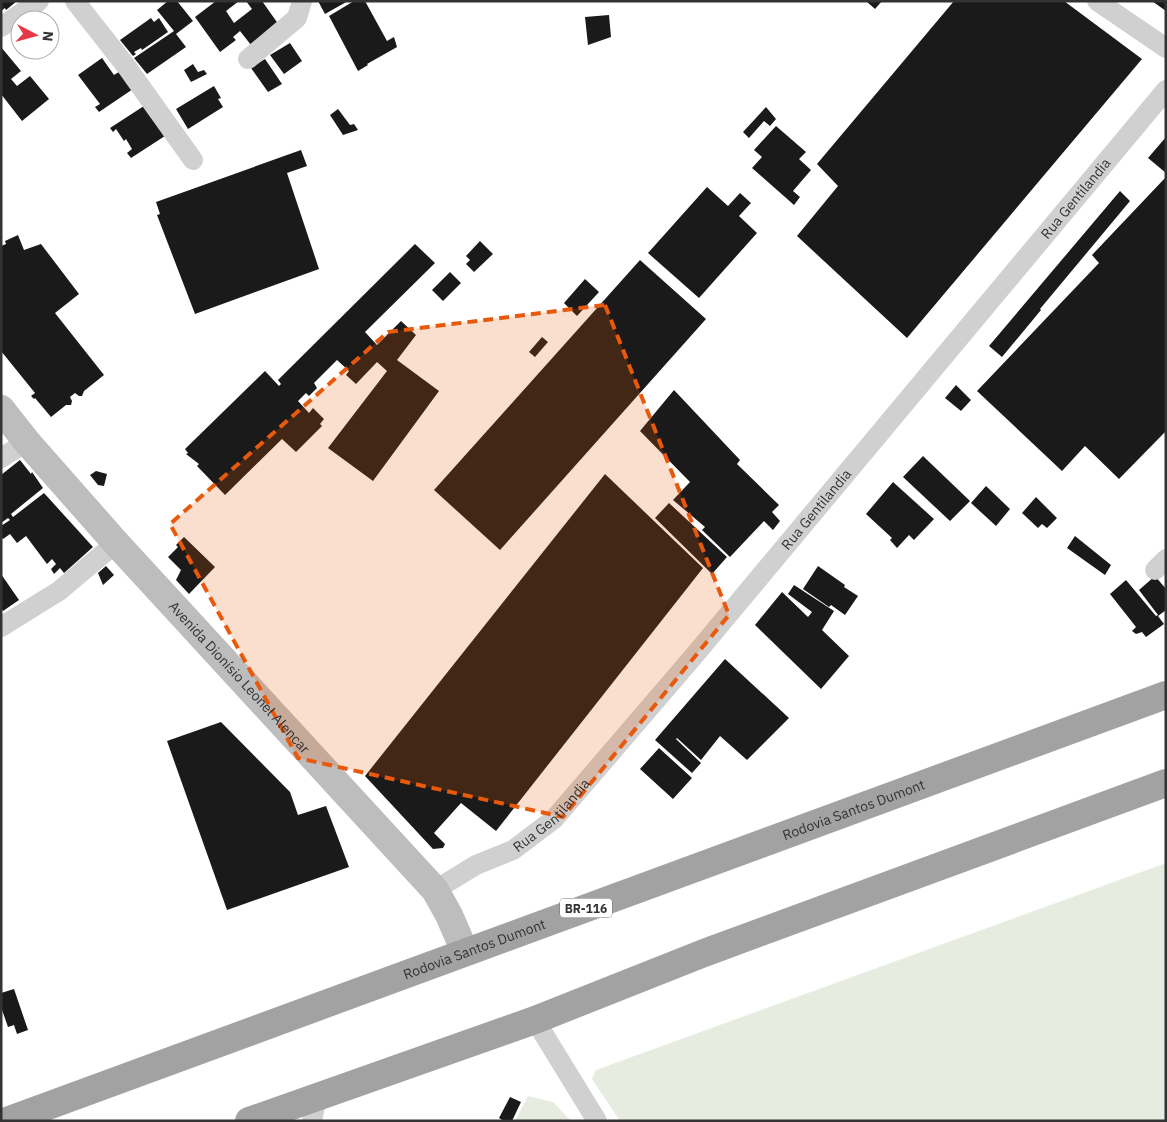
<svg xmlns="http://www.w3.org/2000/svg" width="1167" height="1122" viewBox="0 0 1167 1122" font-family="'IBM Plex Sans',sans-serif">
	<style>
		.green { fill: #e6ecdf }
		.building { fill: #1a1a1a }
		.lines { fill: none; stroke-linecap: round; stroke-linejoin: round }
		.minor { stroke: #d0d0d0; stroke-width: 20 }
		.secondary { stroke: #bdbdbd; stroke-width: 28 }
		.trunk { stroke: #a2a2a2; stroke-width: 28 }
		.marked { fill: #e8590c; fill-opacity: 0.2; stroke: #e8590c; stroke-width: 4; stroke-dasharray: 10 6; stroke-linejoin: round }
		.labels { text-anchor: middle; dominant-baseline: central; stroke-width: 5; stroke-linejoin: round; paint-order: stroke }
		.shield { fill: #fff; stroke: #707070; stroke-width: 1 }
		.shield-label { font-size: 12px; font-weight: bold; fill: #333 }
		.street-label { font-size: 14px; fill: #333; stroke: #fff }
	</style>
	<rect width="100%" height="100%" fill="#fff"/>
	<path class="green" d="M1166,863V1121H620L592,1079L596,1070Z
		M528,1096L553,1102L571,1121H515Z"/>
	<path class="building" d="M1,1H17L6,10L5,8L1,11Z
		M168,1H177L193,21L176,34L186,47L147,74L134,58L174,31L157,10Z
		M216,1H239L226,11L234,23L252,9L246,1H262L279,25L251,45L240,31L233,37L236,40L220,52L195,17Z
		M318,1H348L325,14Z
		M354,1H365L387,41L394,37L397,47L367,64L368,65L358,71L329,16Z
		M866,1H882L875,9Z
		M954,1H1064L1142,59L907,338L797,236L838,186L817,164Z
		M1152,1H1166V11Z
		M609,15L611,37L588,45L585,17Z
		M151,18L154,22L159,18L168,32L142,50L141,48L134,52L136,54L133,56L120,40Z
		M290,43L302,61L284,74L270,55Z
		M1,47L21,71L11,79L17,86L30,76L49,99L22,121L1,94Z
		M102,58L114,75L124,69L136,87L99,112L95,107L100,104L78,75Z
		M265,59L282,84L268,92L251,68Z
		M193,64L198,72L204,70L207,74L191,82L184,70Z
		M214,86L221,98L218,99L223,107L188,129L176,109Z
		M147,104L168,134L131,158L127,153L132,149L126,139L124,141L116,129L113,132L110,128Z
		M766,107L776,119L770,126L764,121L749,138L743,132Z
		M338,109L350,125L354,124L358,130L343,135L330,115Z
		M776,126L806,152L799,159L811,170L793,191L800,197L794,205L752,168L762,157L754,150Z
		M1166,137V173L1148,158Z
		M301,150L307,166L287,173L319,269L195,314L157,215L160,214L156,202Z
		M1166,177V431L1119,479L1085,446L1062,471L977,391L1099,263L1092,255Z
		M707,187L728,206L740,193L751,203L739,216L757,233L699,298L648,253Z
		M1120,191L1130,201L1040,309L1041,310L1002,357L989,346Z
		M18,235L24,250L41,244L79,294L55,313L104,375L84,391L82,396H79L75,393L70,397L72,401L71,405H66L51,417L35,398L34,399L31,396L35,393L1,351V246L6,244L5,241Z
		M480,241L493,254L474,272L466,264L470,260L466,256Z
		M415,244L435,263L365,332L377,345L401,321L416,335L397,360L439,391L373,481L328,448L387,371L377,362L356,384L346,375L349,371L337,360L314,383L317,388L309,396L306,393L298,401L309,413L313,408L324,419L320,424L322,426L296,452L282,439L225,495L197,466L199,464L186,454L188,453L185,449L265,371L279,386L281,384L278,380Z
		M640,260L706,319L500,550L434,490Z
		M450,272L461,283L443,301L432,290Z
		M585,279L599,292L577,316L564,303Z
		M542,337L548,342L535,357L529,352Z
		M956,385L971,400L961,411L945,398Z
		M674,390L740,460L737,464L779,505L772,512L780,521L773,530L764,521L730,557L702,530L705,527L673,500L690,482L640,431Z
		M923,456L970,501L950,521L903,477Z
		M20,460L31,474L32,472L43,488L11,514L13,517L44,493L93,547L64,573L60,568L54,574L51,569L56,564L52,559L47,564L26,536L17,543L10,534L3,539L1,537V526L10,520L8,518L1,523V475Z
		M96,471L107,474L104,486L98,485L90,475Z
		M605,474L703,568L496,831L461,803L434,833L445,844L443,848L433,849L365,776Z
		M893,482L934,519L914,540L909,535L897,548L890,540L892,538L866,514Z
		M986,486L1010,509L996,526L971,503Z
		M1036,497L1057,518L1047,528L1042,524L1038,528L1022,513Z
		M669,503L727,557L712,574L655,518Z
		M1075,536L1111,565L1105,575L1067,548Z
		M184,537L215,567L189,594L176,580L181,570L168,557L178,547L176,545Z
		M106,566L114,575L103,585L98,573Z
		M818,566L845,585L844,587L858,596L845,615L831,605L829,607L803,589Z
		M1,574L19,600L3,611L1,608Z
		M1155,576L1166,589V610L1158,616L1164,624L1146,637L1142,632L1136,634L1132,631L1136,627L1110,594L1126,580L1156,616L1158,615L1139,590Z
		M794,585L834,611L822,630L849,656L821,689L755,625L782,592L808,617L812,612L788,594Z
		M725,659L789,718L747,760L720,736L701,760L677,738L676,739L701,763L692,773L655,740Z
		M221,722L290,792L298,815L326,806L349,867L227,910L167,741Z
		M659,748L692,778L673,799L640,769Z
		M14,989L28,1030L17,1034L14,1025L8,1027L1,1007V993Z
		M510,1097L521,1102L512,1121H504L499,1118Z"/>
	<g class="lines">
		<g class="minor">
			<path d="M75,1L126,66L193,160"/>
			<path d="M1097,1L1166,48"/>
			<path d="M1,27L39,1"/>
			<path d="M248,59L297,18L302,1"/>
			<path d="M1,458L27,442"/>
			<path d="M1155,570L1166,559"/>
			<path d="M1,627L59,591L116,543"/>
			<path id="s1" d="M435,890L476,865L513,850L554,819L693,657L1166,90"/>
			<path d="M535,1020L597,1121"/>
			<path d="M312,1121L317,1097"/>
		</g>
		<path class="secondary" id="s2" d="M1,409L27,442L116,543L435,890L449,915L465,952"/>
		<g class="trunk">
			<path id="s3" d="M7,1121L1166,695"/>
			<path d="M249,1121L535,1020L704,953L1166,783"/>
		</g>
	</g>
	<path class="marked" d="M605,305L729,615L563,817L298,758L170,524L388,332Z"/>
	<g class="labels">
		<rect class="shield" x="560" y="898.5" width="52" height="19" rx="4"/>
		<g class="shield-label">
			<text x="586" y="908">BR-116</text>
		</g>
		<g class="street-label">
			<text stroke="none"><textPath href="#s1" startOffset="950">Rua Gentilandia</textPath></text>
			<text stroke="none"><textPath href="#s1" startOffset="545">Rua Gentilandia</textPath></text>
			<text stroke="none"><textPath href="#s2" startOffset="359">Avenida Dionísio Leonel Alencar</textPath></text>
			<text stroke="none"><textPath href="#s3" startOffset="902">Rodovia Santos Dumont</textPath></text>
			<text stroke="none"><textPath href="#s1" startOffset="140">Rua Gentilandia</textPath></text>
			<text stroke="none"><textPath href="#s3" startOffset="498">Rodovia Santos Dumont</textPath></text>
		</g>
	</g>
	<rect width="1167" height="1122" fill="none" stroke="#333333" stroke-width="5"/>
	<g transform="translate(35 35) rotate(96)"><circle r="24" fill="#ffffff" stroke="#adadad"/>
	<path d="M0-4L9 19L0 12L-9 19Z" fill="#e63946"/>
	<text y="-8" font-size="14" font-weight="bold" text-anchor="middle" fill="#333333">N</text>
	</g>
</svg>
